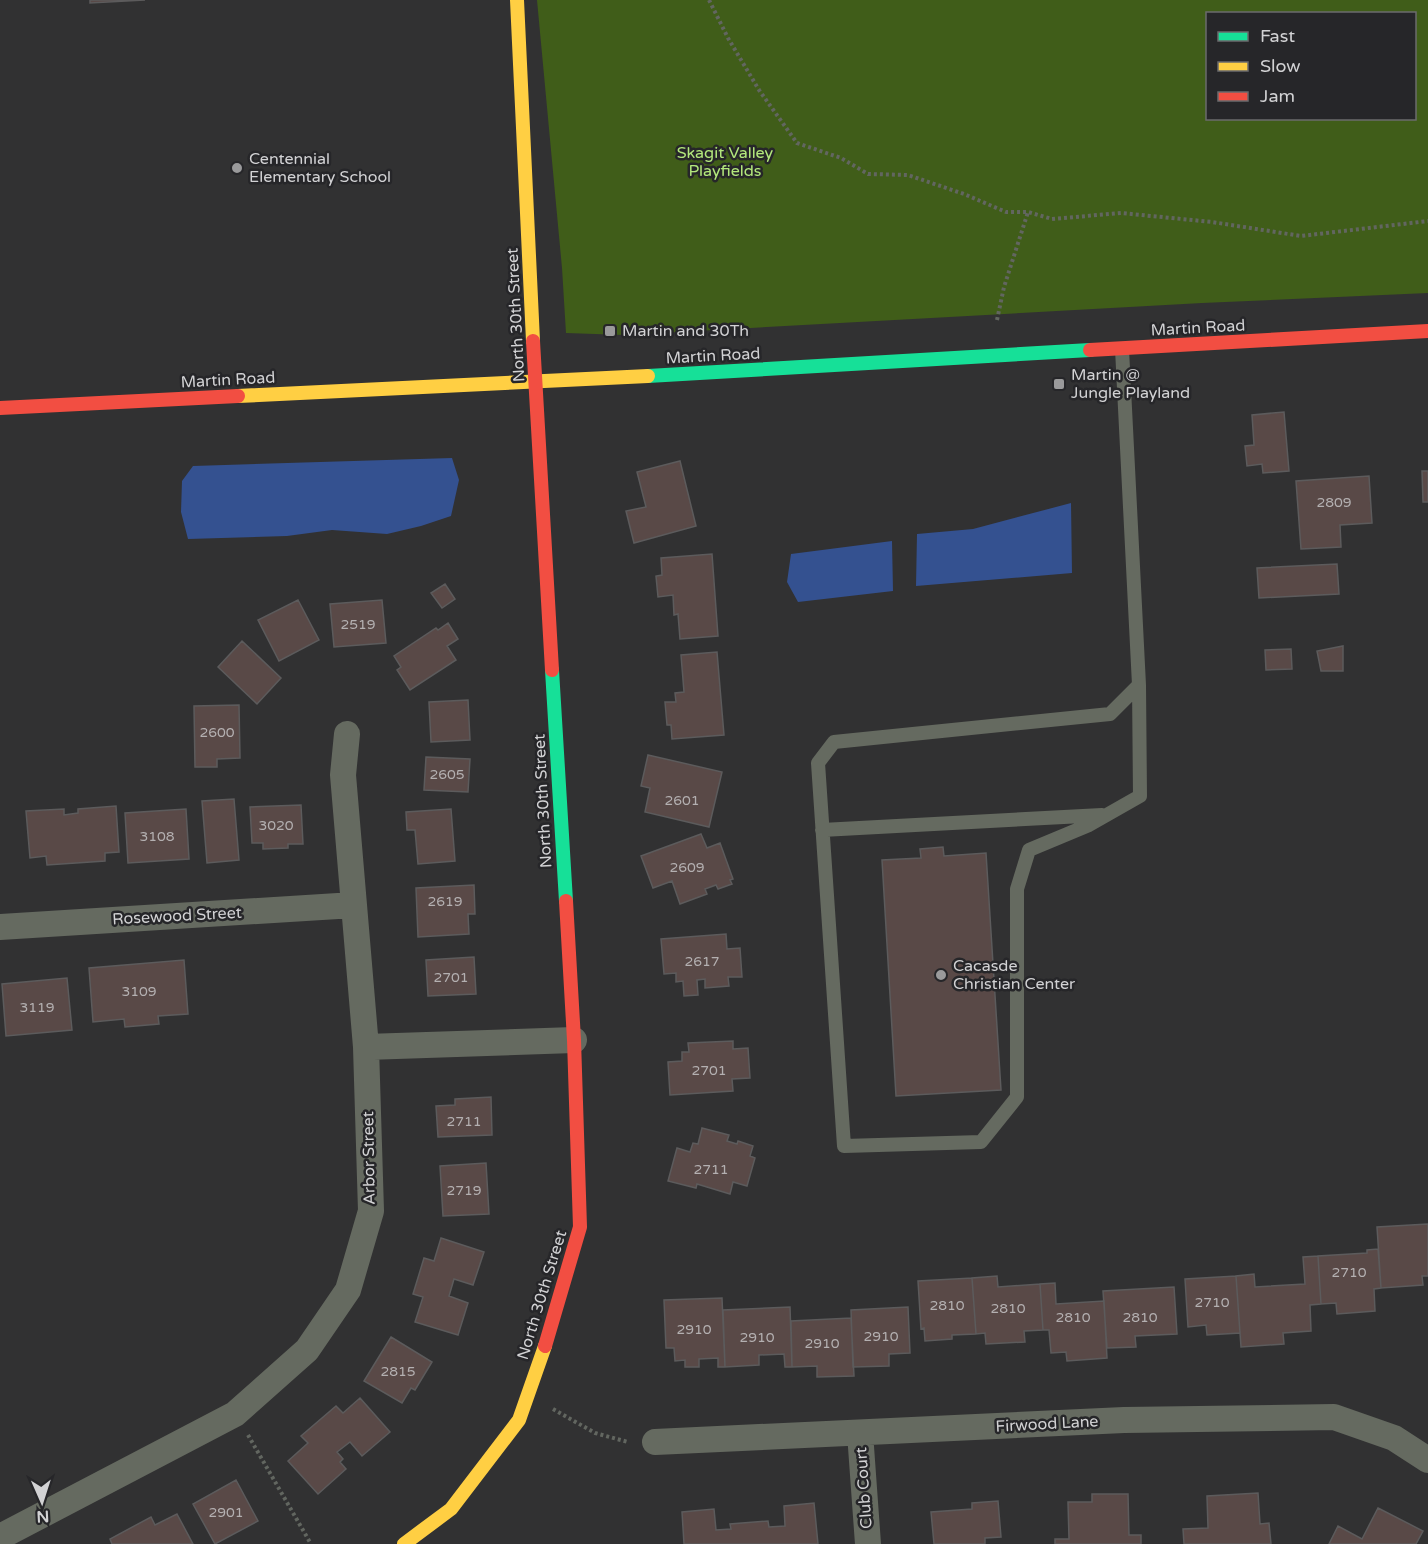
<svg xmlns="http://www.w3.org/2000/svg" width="1428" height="1544" viewBox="0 0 1428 1544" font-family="'Varela Round',sans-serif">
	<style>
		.green { fill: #405d19; fill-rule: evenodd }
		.water { fill: #345190 }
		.building { fill: #594947; stroke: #5c5b5c; stroke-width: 1.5 }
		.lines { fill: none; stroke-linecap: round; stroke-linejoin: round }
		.path { stroke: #626660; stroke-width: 4; stroke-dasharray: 3 3; stroke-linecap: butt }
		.lane { stroke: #656a60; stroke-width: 14 }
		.street { stroke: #656a60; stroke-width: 26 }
		.fast { stroke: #16e098; stroke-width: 14 }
		.slow { stroke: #ffcf43; stroke-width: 14 }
		.jam { stroke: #f24e42; stroke-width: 14 }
		.poi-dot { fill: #9a9a9b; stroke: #262629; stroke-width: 2 }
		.labels { text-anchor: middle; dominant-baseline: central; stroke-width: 5; stroke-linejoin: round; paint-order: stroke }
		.number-label { font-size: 14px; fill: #b4b0b1 }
		.park-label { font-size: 16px; fill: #b3e87c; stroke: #262629 }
		.poi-label { font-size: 16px; fill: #d2d2d4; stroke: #262629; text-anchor: start }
		.street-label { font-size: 16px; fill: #d2d2d4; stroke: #262629 }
	</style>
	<rect width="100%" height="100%" fill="#313132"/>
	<path class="green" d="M537,0H1428V293L1202,303L624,335L566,333L562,268ZM1208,14H1414V118H1208Z"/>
	<path class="water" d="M452,458L459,480L451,516L421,526L387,534L332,530L287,536L188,539L181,512L182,481L193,466Z
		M1071,503L1072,573L916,586L917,534L973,529Z
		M892,541L893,591L798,602L787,582L791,554Z"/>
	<path class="building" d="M90,0H145L90,3Z
		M1284,412L1289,471L1263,473L1262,464L1247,466L1245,446L1254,445L1252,415Z
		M680,461L696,526L634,543L626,511L646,507L637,472Z
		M1422,471H1428V502H1423Z
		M1369,476L1372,523L1340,525L1341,547L1301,549L1296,481Z
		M712,554L718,636L680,639L678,614L674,615L673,595L658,597L656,576L662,575L661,558Z
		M1337,564L1339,594L1259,598L1257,568Z
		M445,584L455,599L442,608L431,593Z
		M298,600L319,640L279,661L258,620Z
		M382,600L386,643L334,647L330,604Z
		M448,623L458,639L447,646L456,660L410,690L397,670L401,667L394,656L436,628L438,630Z
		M242,641L281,678L257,704L218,667Z
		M1343,646V671H1321L1317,651Z
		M1291,649L1292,669L1266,670L1265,650Z
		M717,652L724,735L672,739L671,725H667L665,702H676L675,693L684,692L681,655Z
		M468,700L470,740L431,742L429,702Z
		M239,705L240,758L217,759V767H195L194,706Z
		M648,755L722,772L709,827L645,812L650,788L641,786Z
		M426,757L470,759L468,792L424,790Z
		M234,799L239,860L207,863L202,801Z
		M301,805L303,844H288V848L263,849V843H252L250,807Z
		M116,806L119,852L105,853V861L47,865L46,856L30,858L26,811L64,809V815L78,813V809Z
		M186,809L189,859L128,863L125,813Z
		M451,809L455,861L418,864L415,830H407L406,812Z
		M701,834L707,848L720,843L733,879L730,880L732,884L718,889L716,885L705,889L707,894L680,904L672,881L653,888L641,856Z
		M943,847L944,856L986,853L1001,1090L896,1096L882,860L921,858L920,849Z
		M474,885L475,914H468L469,934L418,937L416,888Z
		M726,934L727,949L740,948L742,977H728L729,986L705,988V979L697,980L698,995L684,996L683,981L676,982V973L664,974L661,939Z
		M474,957L476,994L428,996L426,960Z
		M184,960L188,1014L158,1016L159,1024L125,1027L124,1019L93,1022L89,968Z
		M67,978L72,1030L6,1036L2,984Z
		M733,1041V1049L748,1048L750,1078L732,1079L733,1091L670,1095L668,1062L682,1061V1052H689L688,1043Z
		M491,1097L492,1135L438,1137L436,1106L455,1105V1099Z
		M702,1128L729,1135L727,1141L737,1144L738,1141L753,1146L750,1156L755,1158L747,1186L733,1182L730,1194L697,1184L696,1188L668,1181L677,1148L690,1152L693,1143L698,1144Z
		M486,1163L489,1214L443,1216L440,1166Z
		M1428,1224V1276H1422L1423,1285L1381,1288L1377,1227Z
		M441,1238L484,1252L473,1285L454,1279L449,1296L468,1303L458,1335L415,1322L423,1297L413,1294L424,1258L434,1261Z
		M1378,1249L1381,1288L1374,1289L1375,1311L1337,1314L1336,1303L1321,1304L1318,1256L1367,1253V1250Z
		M1318,1256L1321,1304L1310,1305L1311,1331L1283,1333L1284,1344L1241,1347L1236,1276L1254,1274L1255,1287L1305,1284L1303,1257Z
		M997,1276L998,1287L1040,1284L1043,1330L1024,1331L1025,1342L986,1344L985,1333L976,1334L972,1278Z
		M1236,1276L1240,1333L1207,1335L1206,1325L1188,1327L1185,1279Z
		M972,1278L976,1334L952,1335V1339L925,1341L924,1328L921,1329L918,1281Z
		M1055,1283L1056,1304L1104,1301L1107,1358L1067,1361L1066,1352L1051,1353L1049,1330H1043L1040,1284Z
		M1174,1287L1177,1334L1135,1336L1136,1347L1107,1348L1103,1291Z
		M722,1298L725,1367H718V1358L699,1359V1367H685V1360L675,1361L674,1348H666L664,1300Z
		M790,1307L792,1367H785L784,1354L759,1355V1365L725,1367L723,1310Z
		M908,1307L910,1353L889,1354V1366L853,1367L851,1310Z
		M851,1318L854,1376L817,1377V1366L792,1367L791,1321Z
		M391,1337L432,1362L415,1390L411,1388L402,1403L364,1381Z
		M360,1398L390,1432L362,1456L350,1442L337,1452L343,1459L340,1462L346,1469L318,1494L288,1461L308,1443L301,1436L336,1406L343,1413Z
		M236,1480L258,1521L215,1544L193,1504Z
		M1258,1493L1260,1524L1269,1523L1271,1544H1184L1183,1529L1208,1528L1207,1496Z
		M1092,1494H1128L1129,1535H1141V1544H1055V1539H1069L1068,1502H1092Z
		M998,1501L1001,1537L985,1538V1544H934L931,1512L972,1509V1503Z
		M814,1503L818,1544H684L682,1512L714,1509L716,1530L731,1529L730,1524L768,1521L769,1527L785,1526L784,1506Z
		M1378,1508L1423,1531L1416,1544H1329L1338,1526L1362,1539Z
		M177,1514L193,1544H112L110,1539L151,1517L155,1525Z"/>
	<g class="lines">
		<path class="path" d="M709,0L728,38L759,90L797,143L841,158L868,174L908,175L964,194L1006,212H1028L1052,219L1121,213L1212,222L1301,236L1428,221
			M997,320L1004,287L1028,212
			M553,1409L595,1433L628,1442
			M248,1435L311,1544"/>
		<path class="lane" d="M1122,349L1139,685L1110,714L834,742L818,763L844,1146L981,1142L1017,1097V889L1029,850L1089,825L1140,796L1139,685
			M822,830L1102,815"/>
		<path class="street" d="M0,927L354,905
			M366,1047L574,1040
			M860,1433L868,1544
			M655,1442L1124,1420L1334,1417L1394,1438L1428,1460
			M0,1537L235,1414L307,1350L348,1290L371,1211L366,1047L343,775L347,734"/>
		<path class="fast" d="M648,376L1090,350
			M552,670L566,901"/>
		<path class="slow" d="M517,0L533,341
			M238,396L648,376
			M404,1544L451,1509L519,1420L545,1346"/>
		<path class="jam" d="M533,341L552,670
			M1090,350L1428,331
			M0,408L238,396
			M545,1346L580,1227L574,1040L566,901"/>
	</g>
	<g class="poi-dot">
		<circle cx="237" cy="168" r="6"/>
		<rect x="604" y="325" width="12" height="12" rx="3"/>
		<rect x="1053" y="378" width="12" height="12" rx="3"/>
		<circle cx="941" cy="975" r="6"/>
	</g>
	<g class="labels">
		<g class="number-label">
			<text x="1334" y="502">2809</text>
			<text x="358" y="624">2519</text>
			<text x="217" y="732">2600</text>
			<text x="447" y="774">2605</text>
			<text x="682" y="800">2601</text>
			<text x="276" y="825">3020</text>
			<text x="157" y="836">3108</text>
			<text x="687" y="867">2609</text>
			<text x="445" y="901">2619</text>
			<text x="702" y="961">2617</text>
			<text x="451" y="977">2701</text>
			<text x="139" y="991">3109</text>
			<text x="37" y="1007">3119</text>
			<text x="709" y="1070">2701</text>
			<text x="464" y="1121">2711</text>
			<text x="711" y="1169">2711</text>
			<text x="464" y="1190">2719</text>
			<text x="1349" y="1272">2710</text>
			<text x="1212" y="1302">2710</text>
			<text x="947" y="1305">2810</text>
			<text x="1008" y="1308">2810</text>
			<text x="1073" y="1317">2810</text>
			<text x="1140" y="1317">2810</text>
			<text x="694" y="1329">2910</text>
			<text x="881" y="1336">2910</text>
			<text x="757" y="1337">2910</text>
			<text x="822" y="1343">2910</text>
			<text x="398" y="1371">2815</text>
			<text x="226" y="1512">2901</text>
		</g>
		<g class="park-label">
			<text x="725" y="153">Skagit Valley<tspan x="725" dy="18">Playfields</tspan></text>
		</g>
		<g class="poi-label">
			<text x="249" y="159">Centennial<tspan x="249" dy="18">Elementary School</tspan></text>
			<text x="622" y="331">Martin and 30Th</text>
			<text x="1071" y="375">Martin @<tspan x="1071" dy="18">Jungle Playland</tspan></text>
			<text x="953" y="966">Cacasde<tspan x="953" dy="18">Christian Center</tspan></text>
		</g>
		<g class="street-label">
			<text transform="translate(516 315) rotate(-93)">North 30th Street</text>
			<text transform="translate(1198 328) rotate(-3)">Martin Road</text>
			<text transform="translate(713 356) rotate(-3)">Martin Road</text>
			<text transform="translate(228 380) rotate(-3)">Martin Road</text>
			<text transform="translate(543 801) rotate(-93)">North 30th Street</text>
			<text transform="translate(177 916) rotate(-3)">Rosewood Street</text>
			<text transform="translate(369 1158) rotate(-91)">Arbor Street</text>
			<text transform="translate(542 1295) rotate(-73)">North 30th Street</text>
			<text transform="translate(1047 1424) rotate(-3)">Firwood Lane</text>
			<text transform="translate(864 1488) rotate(-94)">Club Court</text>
		</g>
	</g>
	<rect x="1206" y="12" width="210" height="108" fill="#262629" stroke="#6b6b6d" stroke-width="1.5"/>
	<rect x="1218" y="32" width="30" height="9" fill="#16e098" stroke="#6b6b6d" stroke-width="1.5"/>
	<text x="1260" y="42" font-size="18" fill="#d2d2d4">Fast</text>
	<rect x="1218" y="62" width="30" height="9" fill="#ffcf43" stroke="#6b6b6d" stroke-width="1.5"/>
	<text x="1260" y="72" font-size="18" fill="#d2d2d4">Slow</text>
	<rect x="1218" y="92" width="30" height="9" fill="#f24e42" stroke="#6b6b6d" stroke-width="1.5"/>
	<text x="1260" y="102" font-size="18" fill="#d2d2d4">Jam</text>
	<g transform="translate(42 1502) rotate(177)" stroke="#262629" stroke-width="4.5" paint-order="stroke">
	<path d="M0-4.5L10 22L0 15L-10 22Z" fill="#d2d2d4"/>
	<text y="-9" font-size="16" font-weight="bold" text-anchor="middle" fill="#d2d2d4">N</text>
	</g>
</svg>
